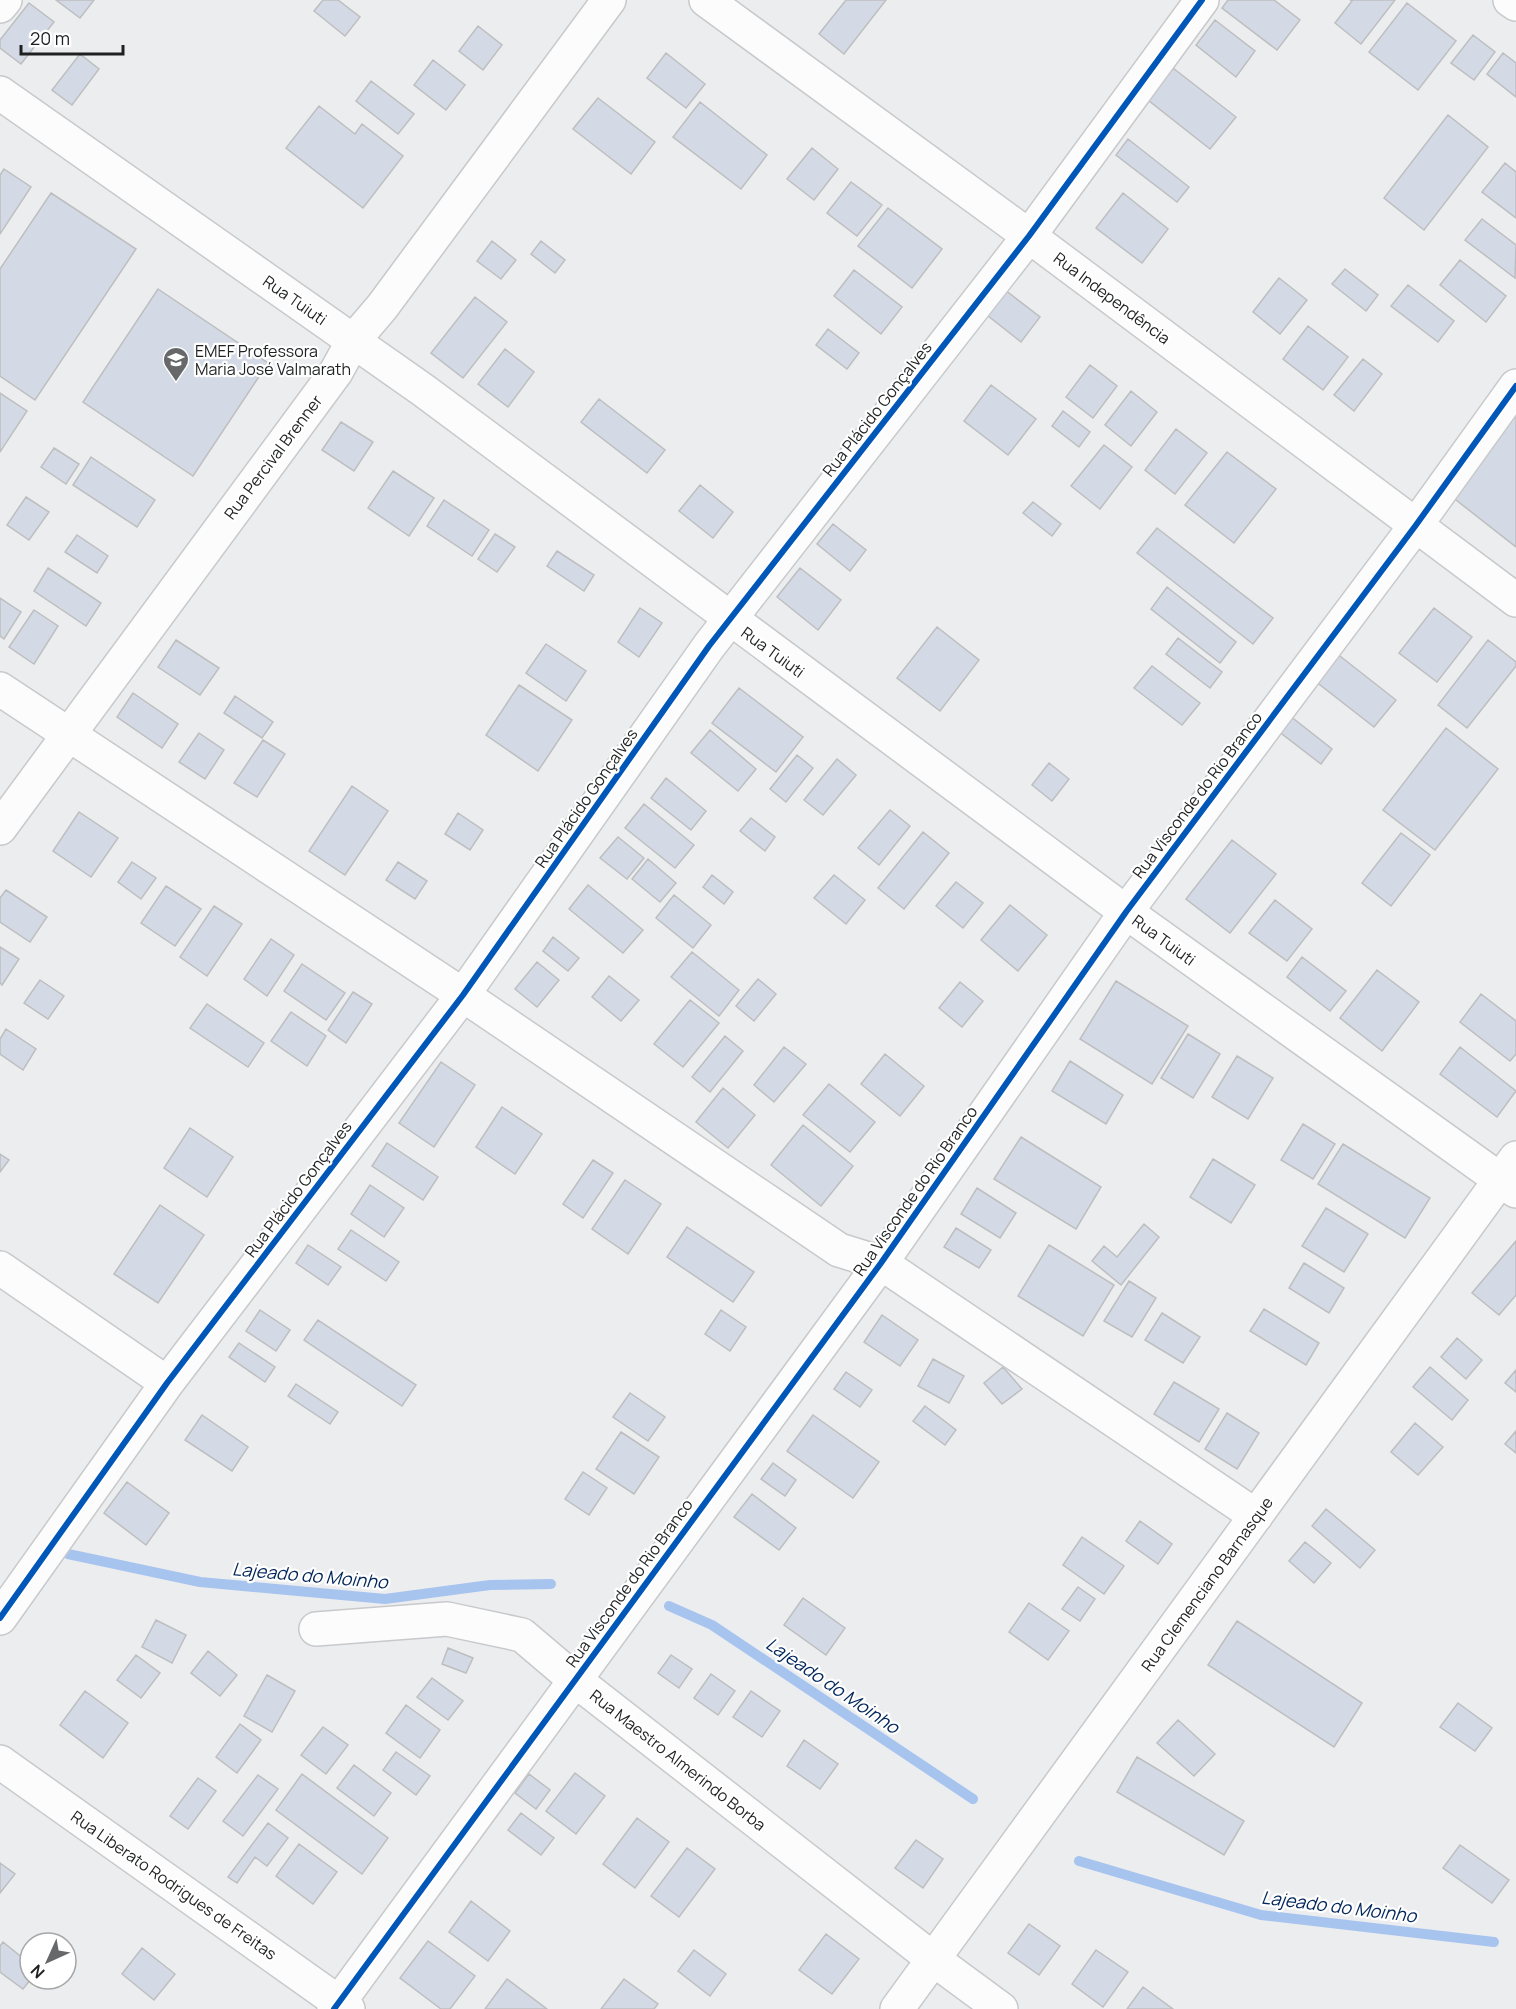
<svg xmlns="http://www.w3.org/2000/svg" width="1516" height="2009" viewBox="0 0 1516 2009" font-family="Manrope,sans-serif">
	<style>
		.lines { fill: none; stroke-linecap: round; stroke-linejoin: round }
		.stream { stroke: #a7c4ef; stroke-width: 10 }
		.building { fill: #d4dae5; stroke: #bdbebf; stroke-width: 1.5 }
		.street-casing { stroke: #c8c9ca; stroke-width: 36 }
		.secondary-casing { stroke: #c8c9ca; stroke-width: 36 }
		.street { stroke: #fcfcfd; stroke-width: 33 }
		.secondary { stroke: #fcfcfd; stroke-width: 33 }
		.cycleway-casing { stroke: #fff; stroke-width: 10 }
		.cycleway { stroke: #0057b8; stroke-width: 6 }
		.labels { text-anchor: middle; dominant-baseline: central; stroke-width: 4.5; stroke-linejoin: round; paint-order: stroke }
		.street-label { font-size: 16px; fill: #1f2021; stroke: #fff }
		.poi-label { font-size: 16px; fill: #1f2021; stroke: #fff; text-anchor: start }
		.water-label { font-size: 18px; font-style: italic; fill: #01265a; stroke: #fff }
	</style>
	<rect width="100%" height="100%" fill="#ecedef"/>
	<g class="lines">
		<path class="stream" d="M68,1554L200,1582L385,1599L490,1585L551,1584
			M669,1606L712,1625L973,1799
			M1079,1861L1261,1915L1494,1942"/>
	</g>
	<path class="building" d="M56,0H94L80,18Z
		M323,0H338L360,17L345,36L314,11Z
		M846,0H886L844,54L819,34Z
		M1228,0H1274L1300,20L1277,50L1222,8Z
		M1350,0H1395L1361,44L1335,23L1352,1Z
		M29,3L54,22L21,64L0,48V40Z
		M1407,3L1456,41L1418,90L1369,52Z
		M1215,20L1255,51L1236,77L1196,45Z
		M478,26L502,45L483,70L459,51Z
		M1473,35L1495,52L1474,80L1451,63Z
		M666,53L705,84L686,108L647,78Z
		M1503,53L1516,63V97L1487,74Z
		M80,54L99,69L72,105L52,90Z
		M433,60L465,85L446,110L414,85Z
		M1173,68L1236,117L1210,149L1148,100Z
		M371,81L414,114L398,134L356,101Z
		M598,98L655,142L631,174L573,129Z
		M700,102L767,155L741,189L673,137Z
		M319,106L355,134L362,124L403,156L363,208L286,148Z
		M1448,115L1488,147L1424,230L1384,198Z
		M1128,139L1189,187L1177,202L1116,155Z
		M812,148L838,169L814,200L787,179Z
		M1505,163L1516,172V218L1482,192Z
		M4,169L31,187L0,234V175Z
		M851,182L882,205L857,236L827,213Z
		M51,193L136,249L35,400L0,376V269Z
		M1123,193L1168,229L1142,263L1096,228Z
		M888,208L942,249L912,288L858,246Z
		M1482,219L1516,245L1515,278L1465,240Z
		M492,241L516,260L501,279L477,261Z
		M541,241L565,260L555,273L531,254Z
		M1460,260L1506,296L1486,322L1440,285Z
		M1345,269L1378,295L1366,311L1332,284Z
		M854,270L902,307L881,334L834,296Z
		M1279,278L1307,300L1280,334L1253,312Z
		M1408,285L1454,321L1438,342L1391,306Z
		M158,289L268,363L193,476L83,402Z
		M1005,290L1040,317L1021,342L987,315Z
		M475,297L507,322L463,378L431,353Z
		M1308,326L1348,357L1323,390L1283,359Z
		M828,329L859,353L847,369L816,345Z
		M505,349L534,372L508,407L478,384Z
		M1363,359L1382,374L1354,411L1334,395Z
		M1090,365L1117,386L1093,418L1066,397Z
		M991,385L1036,419L1008,455L964,421Z
		M1131,391L1157,412L1131,446L1105,425Z
		M0,393L27,411L0,452Z
		M599,399L665,450L647,473L581,422Z
		M1063,411L1090,432L1079,447L1052,426Z
		M1516,412V547L1451,496Z
		M341,422L373,442L354,471L322,450Z
		M1176,429L1207,453L1175,494L1145,470Z
		M1104,445L1132,467L1100,509L1071,486Z
		M54,448L79,464L66,484L41,467Z
		M1227,452L1276,489L1234,543L1185,505Z
		M91,457L155,500L137,527L73,485Z
		M393,471L434,498L409,536L368,508Z
		M700,485L733,512L713,538L679,511Z
		M26,497L49,512L29,540L7,525Z
		M444,500L489,530L472,556L427,526Z
		M1033,502L1061,524L1052,536L1023,513Z
		M833,524L866,550L850,571L817,544Z
		M1157,528L1273,618L1253,644L1137,553Z
		M495,534L515,547L497,572L478,559Z
		M77,535L108,556L97,573L65,552Z
		M557,551L594,575L584,591L547,566Z
		M48,568L101,603L86,626L34,591Z
		M800,568L841,600L818,630L777,597Z
		M1167,587L1236,642L1220,663L1151,609Z
		M0,598L21,612L4,639L0,636Z
		M640,608L662,623L639,657L618,642Z
		M1434,608L1472,637L1437,682L1399,653Z
		M34,610L58,626L34,664L9,647Z
		M937,627L979,660L940,711L897,678Z
		M1178,638L1222,672L1210,688L1166,654Z
		M176,640L219,668L200,695L158,667Z
		M1488,640L1516,662V666L1467,728L1438,705Z
		M546,644L586,671L566,701L526,673Z
		M1331,649L1396,700L1374,727L1310,677Z
		M1152,666L1200,703L1182,725L1134,688Z
		M519,685L572,720L538,771L486,735Z
		M739,688L803,737L776,772L712,723Z
		M133,693L178,724L162,748L117,717Z
		M235,696L273,722L262,738L224,713Z
		M1285,712L1332,749L1321,764L1273,727Z
		M1446,728L1498,769L1435,850L1383,810Z
		M710,730L756,769L738,791L691,753Z
		M199,733L224,750L205,779L179,762Z
		M263,740L285,754L257,797L234,783Z
		M797,755L813,768L786,802L770,789Z
		M837,759L856,775L823,815L804,800Z
		M1049,763L1069,779L1052,801L1032,785Z
		M666,778L706,811L691,830L651,798Z
		M352,786L388,811L345,875L309,851Z
		M644,804L694,845L675,868L625,828Z
		M890,810L910,826L879,865L858,848Z
		M79,812L118,838L91,877L53,851Z
		M458,813L483,830L470,850L445,834Z
		M751,818L775,837L765,851L740,831Z
		M923,832L949,853L904,909L878,888Z
		M1401,833L1430,855L1391,906L1362,883Z
		M618,837L644,858L627,879L600,858Z
		M1232,840L1276,874L1230,933L1186,899Z
		M648,859L676,883L660,902L632,879Z
		M132,862L156,878L141,899L118,882Z
		M398,862L427,881L415,899L386,880Z
		M712,875L733,892L724,904L703,887Z
		M834,875L865,900L846,924L814,898Z
		M956,882L983,903L963,928L936,906Z
		M588,885L643,930L623,953L569,909Z
		M166,886L201,909L175,946L141,923Z
		M6,890L47,917L30,942L0,922V898Z
		M674,895L711,925L693,948L656,918Z
		M1275,900L1312,929L1287,961L1249,933Z
		M1010,905L1047,935L1018,971L981,940Z
		M214,906L242,924L207,976L180,957Z
		M553,937L579,958L568,971L543,951Z
		M271,939L294,955L267,996L244,979Z
		M0,947L19,959L2,985L0,983Z
		M692,952L739,990L719,1016L671,977Z
		M1302,957L1346,991L1330,1011L1287,977Z
		M537,962L559,980L537,1007L515,989Z
		M302,964L345,993L326,1020L284,991Z
		M1377,970L1419,1002L1382,1051L1340,1018Z
		M609,976L639,1000L621,1021L592,997Z
		M758,979L776,994L754,1021L736,1006Z
		M40,980L64,996L48,1019L24,1003Z
		M1116,981L1188,1026L1152,1084L1080,1039Z
		M960,982L983,1001L962,1027L939,1008Z
		M353,992L372,1004L346,1043L328,1030Z
		M1481,994L1516,1021V1054L1510,1061L1460,1022Z
		M690,1000L719,1023L683,1067L654,1044Z
		M207,1004L264,1043L248,1067L190,1028Z
		M291,1012L326,1036L307,1066L271,1041Z
		M6,1029L36,1049L23,1070L0,1054V1039Z
		M1188,1034L1220,1054L1193,1098L1161,1078Z
		M725,1036L743,1051L710,1092L692,1077Z
		M784,1047L806,1064L774,1102L754,1085Z
		M1460,1047L1516,1091L1497,1117L1440,1074Z
		M885,1054L924,1086L900,1116L861,1084Z
		M1237,1056L1273,1078L1248,1119L1212,1097Z
		M1070,1061L1123,1095L1106,1124L1052,1091Z
		M441,1062L475,1085L434,1147L399,1123Z
		M829,1084L875,1122L850,1152L803,1115Z
		M723,1088L755,1115L728,1148L696,1122Z
		M502,1107L542,1134L515,1174L476,1147Z
		M1303,1124L1335,1144L1313,1179L1281,1160Z
		M803,1125L853,1166L821,1206L771,1165Z
		M190,1128L233,1157L207,1197L164,1168Z
		M1021,1137L1101,1187L1076,1229L994,1179Z
		M387,1143L438,1177L423,1200L372,1166Z
		M1343,1144L1430,1198L1405,1238L1318,1184Z
		M0,1154L9,1160L0,1172Z
		M1213,1159L1255,1185L1231,1223L1190,1197Z
		M593,1160L613,1173L583,1218L563,1204Z
		M625,1180L661,1204L628,1254L592,1229Z
		M370,1185L404,1208L384,1237L351,1214Z
		M977,1188L1016,1213L1000,1238L961,1214Z
		M160,1205L204,1235L158,1303L114,1274Z
		M1326,1208L1368,1234L1344,1272L1302,1246Z
		M1144,1224L1159,1237L1121,1285L1092,1261L1104,1246L1117,1257Z
		M687,1227L754,1272L733,1302L667,1257Z
		M956,1228L991,1250L979,1268L944,1247Z
		M351,1230L399,1262L386,1281L338,1249Z
		M1516,1241V1295L1499,1315L1472,1293Z
		M308,1245L341,1267L328,1285L296,1263Z
		M1049,1245L1114,1285L1083,1336L1018,1296Z
		M1304,1263L1344,1288L1329,1313L1289,1288Z
		M1129,1281L1156,1298L1132,1337L1104,1321Z
		M1264,1309L1319,1343L1306,1365L1250,1331Z
		M260,1310L290,1330L276,1351L246,1331Z
		M721,1310L746,1327L730,1351L705,1334Z
		M1162,1313L1200,1337L1183,1363L1145,1340Z
		M882,1315L918,1340L900,1366L864,1342Z
		M318,1320L416,1385L402,1406L304,1340Z
		M1457,1338L1482,1360L1466,1379L1441,1357Z
		M239,1343L275,1367L265,1382L229,1357Z
		M933,1359L964,1376L949,1403L918,1386Z
		M1003,1367L1022,1389L1002,1404L984,1383Z
		M1430,1367L1468,1400L1452,1420L1413,1387Z
		M1516,1370V1392L1505,1383Z
		M846,1372L872,1390L860,1407L834,1389Z
		M1174,1382L1219,1409L1199,1442L1154,1414Z
		M296,1384L338,1412L330,1424L288,1396Z
		M630,1393L665,1417L648,1441L613,1417Z
		M925,1406L956,1430L945,1445L913,1421Z
		M1227,1413L1259,1433L1237,1469L1205,1449Z
		M202,1415L248,1447L232,1471L185,1440Z
		M813,1415L879,1462L853,1498L787,1451Z
		M1415,1423L1443,1447L1418,1475L1391,1452Z
		M1516,1431V1453L1505,1444Z
		M621,1432L659,1457L634,1494L596,1469Z
		M773,1463L796,1480L785,1496L761,1479Z
		M583,1472L607,1488L589,1515L565,1499Z
		M127,1482L169,1513L146,1545L104,1513Z
		M752,1494L796,1528L779,1550L734,1517Z
		M1326,1509L1375,1550L1360,1568L1312,1526Z
		M1140,1521L1172,1544L1158,1564L1126,1541Z
		M1082,1537L1124,1566L1104,1594L1063,1565Z
		M1305,1542L1331,1563L1314,1583L1289,1561Z
		M1078,1587L1095,1599L1080,1621L1062,1609Z
		M803,1598L845,1628L826,1655L784,1625Z
		M1029,1603L1069,1631L1048,1660L1009,1632Z
		M156,1620L186,1635L172,1663L142,1647Z
		M1237,1621L1362,1703L1334,1747L1208,1665Z
		M448,1648L473,1658L466,1673L442,1664Z
		M208,1651L237,1675L220,1696L191,1673Z
		M136,1655L160,1673L141,1698L117,1680Z
		M671,1655L692,1669L679,1688L658,1673Z
		M711,1674L735,1691L718,1715L694,1698Z
		M267,1675L295,1691L272,1732L244,1716Z
		M432,1678L463,1701L448,1720L417,1697Z
		M85,1691L128,1723L103,1758L60,1725Z
		M751,1691L780,1711L762,1737L733,1717Z
		M1458,1703L1492,1728L1475,1751L1440,1727Z
		M406,1705L440,1730L420,1758L386,1733Z
		M1178,1720L1215,1754L1194,1776L1157,1743Z
		M240,1724L261,1740L237,1773L216,1757Z
		M323,1727L348,1745L326,1774L301,1755Z
		M804,1740L838,1764L820,1789L787,1766Z
		M396,1752L430,1776L416,1795L383,1770Z
		M1137,1757L1244,1821L1224,1855L1117,1792Z
		M354,1765L391,1793L374,1816L337,1788Z
		M575,1773L605,1796L576,1834L546,1811Z
		M302,1774L388,1838L362,1874L276,1810Z
		M529,1774L550,1790L536,1809L515,1793Z
		M258,1775L278,1789L243,1836L223,1821Z
		M198,1778L216,1791L188,1829L170,1816Z
		M521,1813L554,1838L541,1855L508,1830Z
		M637,1818L669,1842L635,1888L603,1864Z
		M268,1823L288,1838L267,1866L255,1857L237,1883L228,1877Z
		M916,1840L943,1859L923,1888L895,1868Z
		M299,1844L337,1872L313,1904L276,1876Z
		M1460,1845L1509,1880L1492,1903L1443,1868Z
		M687,1848L715,1869L679,1917L651,1896Z
		M0,1863L15,1874L0,1893Z
		M471,1901L510,1931L488,1961L449,1932Z
		M1029,1924L1060,1946L1039,1975L1008,1953Z
		M826,1934L859,1959L832,1994L799,1970Z
		M428,1941L475,1976L450,2009H441L400,1978Z
		M3,1942L30,1964L31,1979L23,1989L0,1972V1946Z
		M142,1948L175,1974L154,2000L122,1974Z
		M694,1950L726,1974L710,1996L678,1971Z
		M1096,1950L1128,1972L1103,2007L1072,1984Z
		M507,1979L547,2009H485Z
		M624,1979L658,2004L654,2009H601Z
		M1143,1987L1173,2009H1127Z"/>
	<g class="lines">
		<defs>
			<path id="street" d="M706,0L1029,236L1516,600
				M1510,0L1516,4
				M0,6L5,0
				M0,689L463,995L839,1250L881,1263L1256,1516
				M0,828L336,372L353,341L382,307L609,0
				M0,1268L167,1383
				M0,1618L167,1383L463,995L709,646L1029,236L1202,0
				M316,1629L447,1619L522,1635L575,1680L933,1959L1001,2009
				M0,1762L348,2009
				M334,2009L881,1263L1126,912L1416,525L1516,386
				M897,2009L1516,1158"/>
			<path id="secondary" d="M0,93L423,390L1126,912L1516,1191"/>
		</defs>
		<use href="#street" class="street-casing"/>
		<use href="#secondary" class="secondary-casing"/>
		<use href="#street" class="street"/>
		<use href="#secondary" class="secondary"/>
		<defs>
			<path id="cycleway" d="M0,1618L167,1383L463,995L709,646L1029,236L1202,0
				M334,2009L881,1263L1126,912L1416,525L1516,386"/>
		</defs>
		<use href="#cycleway" class="cycleway-casing"/>
		<use href="#cycleway" class="cycleway"/>
	</g>
	<defs>
		<symbol id="school-pin" viewBox="-11 -11 22 30"><path d="M0 17L-7.5 6A9.5 9.5 0 1 1 7.5 6Z" fill="#676869" stroke="#fff"/><path d="M0-5L7-2L0 1L-7-2ZM-4 1L0 2.5L4 1V4Q0 6-4 4Z" fill="#fff"/></symbol>
	</defs>
	<g fill-rule="evenodd">
		<use href="#school-pin" x="161" y="345" width="30" height="40"/>
	</g>
	<g class="labels">
		<g class="street-label">
			<text transform="translate(1112 298) rotate(37)">Rua Independência</text>
			<text transform="translate(295 300) rotate(35)">Rua Tuiuti</text>
			<text transform="translate(877 409) rotate(-52)">Rua Plácido Gonçalves</text>
			<text transform="translate(273 457) rotate(-53)">Rua Percival Brenner</text>
			<text transform="translate(773 652) rotate(36)">Rua Tuiuti</text>
			<text transform="translate(1197 795) rotate(-53)">Rua Visconde do Rio Branco</text>
			<text transform="translate(586 798) rotate(-55)">Rua Plácido Gonçalves</text>
			<text transform="translate(1164 940) rotate(36)">Rua Tuiuti</text>
			<text transform="translate(298 1189) rotate(-53)">Rua Plácido Gonçalves</text>
			<text transform="translate(915 1191) rotate(-55)">Rua Visconde do Rio Branco</text>
			<text transform="translate(629 1583) rotate(-54)">Rua Visconde do Rio Branco</text>
			<text transform="translate(1207 1584) rotate(-54)">Rua Clemenciano Barnasque</text>
			<text transform="translate(678 1760) rotate(38)">Rua Maestro Almerindo Borba</text>
			<text transform="translate(174 1885) rotate(35)">Rua Liberato Rodrigues de Freitas</text>
		</g>
		<g class="poi-label">
			<text x="195" y="351">EMEF Professora<tspan x="195" dy="18">Maria José Valmarath</tspan></text>
		</g>
		<g class="water-label">
			<text transform="translate(310 1575) rotate(5)">Lajeado do Moinho</text>
			<text transform="translate(833 1685) rotate(34)">Lajeado do Moinho</text>
			<text transform="translate(1339 1906) rotate(7)">Lajeado do Moinho</text>
		</g>
	</g>
	<g transform="translate(48 1961) rotate(225)"><circle r="28" fill="#ffffff" stroke="#a5a6a6" stroke-width="1.5"/>
	<path d="M0-4.5L10 22L0 15L-10 22Z" fill="#676869"/>
	<text y="-9" font-size="16" font-weight="bold" text-anchor="middle" fill="#1f2021">N</text>
	</g>
	<path d="M21 45v9h102v-9" fill="none" stroke="#1f2021" stroke-width="3"/>
	<text x="30" y="45" font-size="18" fill="#1f2021" stroke="#ffffff" stroke-width="4.5" paint-order="stroke">20 m</text>
</svg>
